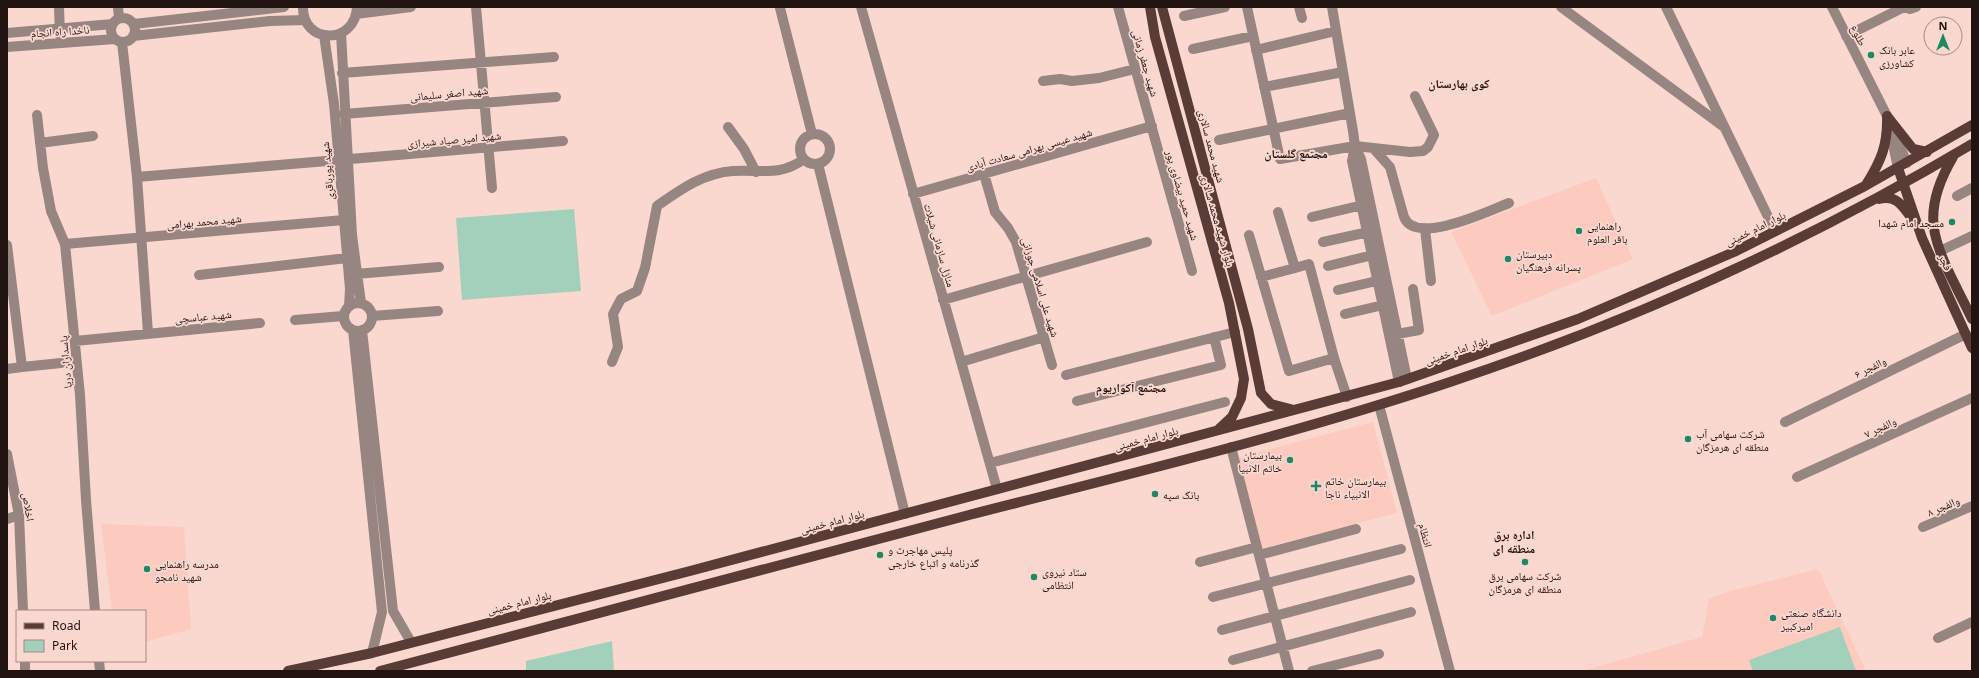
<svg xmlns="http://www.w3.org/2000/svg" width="1979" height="678" viewBox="0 0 1979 678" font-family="'Noto Sans','Noto Naskh Arabic',sans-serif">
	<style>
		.built { fill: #fdcabf }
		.green { fill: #a2d0ba }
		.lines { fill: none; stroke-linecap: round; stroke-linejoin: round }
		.minor { stroke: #978581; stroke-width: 10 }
		.major { stroke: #583c35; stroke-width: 10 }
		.poi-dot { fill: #1e8763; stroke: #fad8d0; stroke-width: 1.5 }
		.labels { text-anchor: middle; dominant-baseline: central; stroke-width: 3.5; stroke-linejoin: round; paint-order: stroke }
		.street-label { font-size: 11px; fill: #211310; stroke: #fad8d0 }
		.poi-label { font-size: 11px; fill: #211310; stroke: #fad8d0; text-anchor: start }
		.neighbourhood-label { font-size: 12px; font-weight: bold; fill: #211310; stroke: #fad8d0 }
	</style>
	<rect width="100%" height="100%" fill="#fad8d0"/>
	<path class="built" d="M1596,178L1633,259L1492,316L1451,232Z
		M1373,422L1397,513L1260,549L1236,458Z
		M101,524L184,527L191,629L145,642V611H112Z
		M1818,569L1866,671H1582L1702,637L1709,599L1730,591Z"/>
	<path class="green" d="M574,209L581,291L462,300L456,218Z
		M1840,627L1856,671H1753L1749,660Z
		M612,641L614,671H526V661Z"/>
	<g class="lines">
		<path class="minor" d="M59,7L60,35
			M118,7L119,18
			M303,7C302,44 355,46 357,7
			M476,7L492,188
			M861,7L997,489
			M1118,7L1192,271
			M1247,7L1280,159L1355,146L1410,152L1423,151L1428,147L1434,135L1415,96
			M1299,7L1302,18
			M1332,7L1353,131L1355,146L1352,161L1399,382
			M1561,7L1724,127
			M1666,7L1775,231
			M1832,7L1887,116L1907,163
			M1904,7L1910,9L1916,7
			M780,8L812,134
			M356,14L411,7
			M1184,16L1225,7
			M111 30a12 12 0 1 1 24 0a12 12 0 1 1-24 0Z
			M134,24L284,7
			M7,33L113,24
			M341,33L352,235L361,303
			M324,35L334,104L350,289L349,306
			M133,36L270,21L305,20
			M1846,36L1904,7
			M122,42L137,177L148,333
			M7,47L115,39
			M1193,49L1253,36
			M1256,50L1336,31
			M342,73L554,57
			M1043,81L1060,79L1072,81L1099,78L1135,69
			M1264,87L1343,72
			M344,114L556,97
			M37,115L43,168L51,211L65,244L80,395L86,500L95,611
			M728,127L744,149L756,172
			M800 149a15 15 0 1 1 30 0a15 15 0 1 1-30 0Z
			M1219,140L1350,113
			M1892,140L1898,168
			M40,143L93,136
			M1355,146L1361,159L1407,379
			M1373,148L1390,167L1404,217C1415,246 1489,211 1509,203
			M818,164L905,514
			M984,174L995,212L1008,228L1016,242L1052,365
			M137,177L563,141
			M913,194L1152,126
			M1957,196L1972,188
			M1278,212L1295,268L1309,264L1334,358L1347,397
			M1312,217L1367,204
			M1425,229L1431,281
			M1249,235L1289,371L1334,358
			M1323,242L1373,231
			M65,244L344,220
			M7,245L22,367L7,369
			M1940,251L1972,236
			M1328,266L1377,254
			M356,274L439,267
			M199,275L347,258
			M1261,277L1295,268
			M1338,290L1385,279
			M943,300L1147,242
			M344 317a14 14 0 1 1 28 0a14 14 0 1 1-28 0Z
			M1345,314L1383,305
			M372,316L438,311
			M295,320L343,316
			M353,330L382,612L372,653
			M362,330L393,611L411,642
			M1392,335L1419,330L1413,289
			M75,341L260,323
			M612,362L618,347L613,314L621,299L637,291L645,268L657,206C680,190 703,173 733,171C760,169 780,177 804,159
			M961,362L1044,337
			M22,367L61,363
			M1066,375L1235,332
			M1077,401L1221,365L1214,337
			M1379,405L1450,671
			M1785,422L1966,334
			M1231,447L1289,671
			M7,454L19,515L23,611
			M990,463L1225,402
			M1797,477L1972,398
			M7,519L19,515
			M1923,527L1972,506
			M1259,555L1356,529
			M1200,562L1257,547
			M1213,597L1401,549
			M1222,630L1410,580
			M1938,638L1972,622
			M1233,660L1411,612
			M25,661V671
			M99,661L100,671
			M1312,671L1379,654"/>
		<path class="major" d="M1150,7L1155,37L1229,303L1244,379L1241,398L1232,417L1219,429
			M1162,7L1248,329L1261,393L1271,404L1294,410
			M1887,116L1913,149L1927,152
			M1953,157C1940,179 1929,208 1935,234C1941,262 1960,293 1972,319
			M1898,168L1922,238L1972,348
			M1866,185C1881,161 1888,145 1887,116
			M1879,199C1897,194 1903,207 1913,220
			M288,671L372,653L690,571L1399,382L1578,319L1734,252L1865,186L1972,125
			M380,671C576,619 772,567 969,515C1129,474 1292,435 1450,382C1631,322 1807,242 1972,144"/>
	</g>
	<g class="poi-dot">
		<circle cx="1871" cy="55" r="4"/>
		<circle cx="1952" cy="222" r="4"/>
		<circle cx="1579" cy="231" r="4"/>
		<circle cx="1508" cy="259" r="4"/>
		<circle cx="1688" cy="439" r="4"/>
		<circle cx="1290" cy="460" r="4"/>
		<path d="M1314 480h4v4h4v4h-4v4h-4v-4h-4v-4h4z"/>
		<circle cx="1155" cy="494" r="4"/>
		<circle cx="880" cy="555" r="4"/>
		<circle cx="1525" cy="562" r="4"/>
		<circle cx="147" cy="569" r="4"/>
		<circle cx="1034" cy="577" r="4"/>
		<circle cx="1773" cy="618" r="4"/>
	</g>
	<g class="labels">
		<g class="street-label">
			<text transform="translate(60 31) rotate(-4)">ناخدا راه انجام</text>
			<text transform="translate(1859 35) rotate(64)">طلوع</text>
			<text transform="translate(1146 63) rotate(74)">شهید جعفر زمانی</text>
			<text transform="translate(449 93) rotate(-5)">شهید اصغر سلیمانی</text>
			<text transform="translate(454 139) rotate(-5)">شهید امیر صیاد شیرازی</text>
			<text transform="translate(1212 146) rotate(75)">شهید محمد سالاری</text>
			<text transform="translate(1029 149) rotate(-16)">شهید عیسی بهرامی سعادت آبادی</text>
			<text transform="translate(327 171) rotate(-95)">شهید پورباقری</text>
			<text transform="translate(1183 195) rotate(74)">شهید حمید بیضاوی پور</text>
			<text transform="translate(1218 220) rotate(74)">بلوار شهید محمد سالاری</text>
			<text transform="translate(204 221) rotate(-5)">شهید محمد بهرامی</text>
			<text transform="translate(1755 228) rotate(-26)">بلوار امام خمینی</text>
			<text transform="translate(940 245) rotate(74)">منازل سازمانی شیلات</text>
			<text transform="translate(1946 262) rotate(65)">فجر</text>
			<text transform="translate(1041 287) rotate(73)">شهید علی اسلامی جوزانی</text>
			<text transform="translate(203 316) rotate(-5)">شهید عباسچی</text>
			<text transform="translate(1456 350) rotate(-19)">بلوار امام خمینی</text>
			<text transform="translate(65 362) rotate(-95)">پاسداران دریا</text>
			<text transform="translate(1870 367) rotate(-26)">والفجر ۶</text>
			<text transform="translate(1880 427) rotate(-25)">والفجر ۷</text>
			<text transform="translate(1146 438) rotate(-15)">بلوار امام خمینی</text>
			<text transform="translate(1943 506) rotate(-23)">والفجر ۸</text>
			<text transform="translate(29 507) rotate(82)">اخلاص</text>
			<text transform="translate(832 521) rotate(-15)">بلوار امام خمینی</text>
			<text transform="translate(1426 535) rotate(75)">انتظام</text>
			<text transform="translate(519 602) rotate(-14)">بلوار امام خمینی</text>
		</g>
		<g class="poi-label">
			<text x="1879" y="49">عابر بانک<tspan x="1879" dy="13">کشاورزی</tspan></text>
			<text x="1944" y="222" text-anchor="end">مسجد امام شهدا</text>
			<text x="1587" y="225">راهنمایی<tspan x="1587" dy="13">باقر العلوم</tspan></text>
			<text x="1516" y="253">دبیرستان<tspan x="1516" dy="13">پسرانه فرهنگیان</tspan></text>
			<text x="1696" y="433">شرکت سهامی آب<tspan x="1696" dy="13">منطقه ای هرمزگان</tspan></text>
			<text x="1282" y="454" text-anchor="end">بیمارستان<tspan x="1282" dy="13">خاتم الانبیا</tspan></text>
			<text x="1325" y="480">بیمارستان خاتم<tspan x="1325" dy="13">الانبیاء ناجا</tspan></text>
			<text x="1163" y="494">بانک سپه</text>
			<text x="888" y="549">پلیس مهاجرت و<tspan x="888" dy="13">گذرنامه و اتباع خارجى</tspan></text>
			<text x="155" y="563">مدرسه راهنمایی<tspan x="155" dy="13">شهید نامجو</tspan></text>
			<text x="1042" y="571">ستاد نیروی<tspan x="1042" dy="13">انتظامی</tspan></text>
			<text x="1525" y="575" text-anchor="middle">شرکت سهامی برق<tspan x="1525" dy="13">منطقه ای هرمزگان</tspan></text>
			<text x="1781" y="612">دانشگاه صنعتی<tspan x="1781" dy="13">امیرکبیر</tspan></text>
		</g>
		<g class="neighbourhood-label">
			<text x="1459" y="83">کوی بهارستان</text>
			<text x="1296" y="153">مجتمع گلستان</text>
			<text x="1131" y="387">مجتمع آکواریوم</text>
			<text x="1514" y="534">اداره برق<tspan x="1514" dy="14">منطقه ای</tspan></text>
		</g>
	</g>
	<rect width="1979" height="678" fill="none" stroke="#211310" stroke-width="16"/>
	<rect x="16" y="610" width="130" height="52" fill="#fad8d0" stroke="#a38983"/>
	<rect x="24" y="623" width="20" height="6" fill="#583c35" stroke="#a38983"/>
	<text x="52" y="630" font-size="12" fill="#211310">Road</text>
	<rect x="24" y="640" width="20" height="12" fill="#a2d0ba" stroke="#a38983"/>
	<text x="52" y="650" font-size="12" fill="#211310">Park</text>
	<g transform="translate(1943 36)"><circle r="19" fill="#fad8d0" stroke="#a38983"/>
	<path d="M0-3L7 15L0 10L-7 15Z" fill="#1e8763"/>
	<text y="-6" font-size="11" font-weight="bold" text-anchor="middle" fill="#211310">N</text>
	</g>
</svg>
